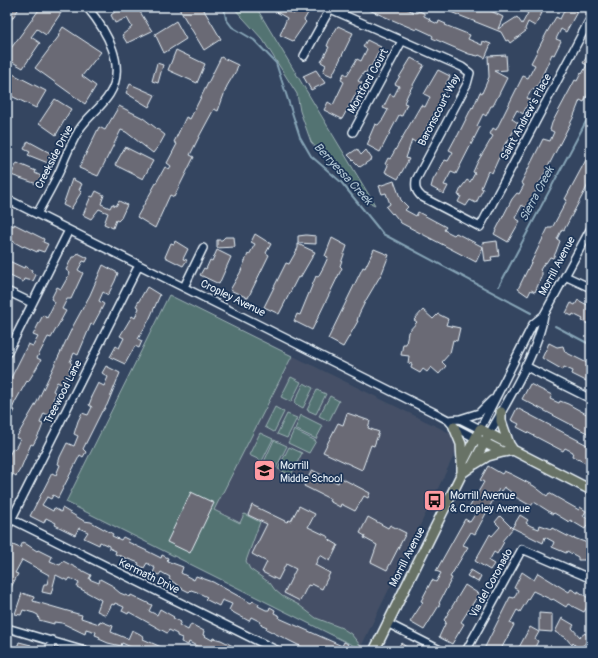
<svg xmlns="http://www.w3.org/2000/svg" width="598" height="658" viewBox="0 0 598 658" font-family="Pangolin,sans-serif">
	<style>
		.built { fill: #445066 }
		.green { fill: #527372; stroke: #9db2b5 }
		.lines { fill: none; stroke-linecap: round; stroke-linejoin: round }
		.stream { stroke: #86a4b6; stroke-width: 2 }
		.building { fill: #6a6a74; stroke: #e8f1f8 }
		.minor-casing { stroke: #e8f1f8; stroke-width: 10 }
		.major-casing { stroke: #e8f1f8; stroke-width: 12 }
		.minor { stroke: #1d3557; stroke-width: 7 }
		.major { stroke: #687266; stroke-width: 9 }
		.labels { text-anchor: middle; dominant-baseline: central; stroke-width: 3.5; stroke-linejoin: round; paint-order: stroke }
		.street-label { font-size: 11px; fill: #e8f1f8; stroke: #1d3557 }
		.poi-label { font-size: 11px; fill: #e8f1f8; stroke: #1d3557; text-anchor: start }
		.water-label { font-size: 12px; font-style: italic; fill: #afc4d2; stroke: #1d3557 }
	</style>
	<rect width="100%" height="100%" fill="#344560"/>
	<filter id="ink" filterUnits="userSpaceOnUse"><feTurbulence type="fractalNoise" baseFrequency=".025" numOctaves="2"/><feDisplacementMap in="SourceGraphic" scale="8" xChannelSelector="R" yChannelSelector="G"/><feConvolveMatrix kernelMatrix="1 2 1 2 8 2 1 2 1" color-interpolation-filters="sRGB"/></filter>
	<g filter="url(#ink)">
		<path class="built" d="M169,295L462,439L360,649L66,502Z"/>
		<path class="green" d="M233,7H256L375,205L363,200L311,142L300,111L297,94L263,40Z
			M169,295L292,356L214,510L240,523L244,514L260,522L246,561L250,569L270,583L275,590L282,596L299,605L316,618L342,628L351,634L360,645V649L66,502Z
			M291,377L301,382L291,402L281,397Z
			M304,383L313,388L303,408L294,403Z
			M317,390L326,394L316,414L307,410Z
			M330,396L339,401L329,421L319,416Z
			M275,407L284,412L274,432L265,427Z
			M287,414L297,418L287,438L277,434Z
			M301,415L323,426L316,439L295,429Z
			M294,430L316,441L309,453L288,443Z
			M260,433L273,439L262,461L249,455Z
			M274,440L287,446L276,468L264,462Z
			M289,447L302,453L291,475L278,469Z"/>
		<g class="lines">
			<path class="stream" d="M224,7L226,19L232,27L254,40L276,63L300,137L311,156L341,182L383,234L531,313
				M499,286L591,112
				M555,326L591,345"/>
		</g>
		<path class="building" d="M9,7H20L7,26V11Z
			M41,7H59L63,10L46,35L37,29L31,37L40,43L23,68L7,59V50L9,51Z
			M121,7H137L152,31L127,43L122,35L132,27L127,18L115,23L111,15Z
			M178,7H202L221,39L204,50Z
			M268,7H285L284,9L294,14L297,8L308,13L304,20L306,22L293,41L280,35L287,18Z
			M362,7H403L416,13L419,11L424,13V16L430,19L429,20L438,24L439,21L446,24L445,25L470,35L468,39L482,45L483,41L491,44L485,58L479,55L478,56L469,54L432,38L433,36L430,34L417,28L416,30Z
			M438,7H473L481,11L483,7L503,17L498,29L517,17L522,24L528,13L524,11L526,7H541L539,11L542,13L535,26L528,22L525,29L526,31L510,43L508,40L506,41L501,32Z
			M566,7H577L575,11L577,12L566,32L561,29L556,39L561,41L554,55L552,54L539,83L534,90L532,89L527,98L530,100L523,114L517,110L512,119L518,123L507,143L506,142L492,173L488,171L481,188L483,189L476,203L470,200L466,206L458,202L461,196L458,195L461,188L467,180L470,182L475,173L473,172L477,163L493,136L490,134L493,128L496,130L523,76L528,78L535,65L531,63L547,32L556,17L560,19Z
			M176,21L186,39L164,53L155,34Z
			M338,26L353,33L332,76L323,72L326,65L321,62L329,47L327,46L329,41Z
			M63,27L101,52L82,76L96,86L85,104L35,68L59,36L58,35Z
			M367,40L381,47L371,67L369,66L366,73L364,72L358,81L362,83L342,119L324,110L328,102L333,105L344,82L341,80L344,73L347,75L357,59L361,61L367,49L363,47Z
			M591,49V80L588,86L591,88L584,102L580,100L573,118L532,198L526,208L522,205L515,218L520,221L508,242L494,234L512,199L517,193L519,194L524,185L521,183L543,139L550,141L554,132L550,130L552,123L575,80L577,81L581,73L582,74L587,65L583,63Z
			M176,50L205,64L197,83L168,70Z
			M506,55L507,70L494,71L507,78L493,106H491L486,116L483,114L477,126L480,127L456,174L451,172L450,174L444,185L448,186L444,194L431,187L433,180L445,160L448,161L453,152L449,150L456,137H457L472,107L473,108L480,92L482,93L486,84L489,77L488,56Z
			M221,57L238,65L236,71L227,86L218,111L214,109L200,135L190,155L194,157L174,197L170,195L155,228L137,217L165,167L169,169L171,166L167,163L177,144L174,142L186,117L190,119Z
			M411,58L424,65L408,94L404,103L407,104L402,116L399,115L380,152L367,145L370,138H369L375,124L378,125L383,119L388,110L383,108L390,94L394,96L399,86L395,84Z
			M157,63L163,65L158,83L152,81Z
			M316,70L325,83L311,90L303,76Z
			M438,70L450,76L446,84L449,85L418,144L412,140L406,158L409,159L398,179L385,172L388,165L385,164L388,158L390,159L421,105L425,107L430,97L424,94Z
			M7,71L46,91L36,108L7,94Z
			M130,84L155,95L149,107L126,93Z
			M55,99L71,109L56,135L39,123Z
			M119,106L143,118L165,135L160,144L153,153L126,132L121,130L98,176L79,168L99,127L105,130Z
			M28,141L52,154L48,163L28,155L30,152L24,149Z
			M125,147L153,161L143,179L115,165Z
			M357,149L361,155L366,150L372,159L360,167L348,155Z
			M587,158L591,160V186L588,185L564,230L562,229L557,239L560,241L556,252L553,258L550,257L546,263L545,262L540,270L542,272V275L538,285L535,292L531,290L528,296L518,289L548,228H552L567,200L565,199Z
			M17,163L36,171L35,173L41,176L37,184L11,175Z
			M72,179L82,184L79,190L82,191L71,209L63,205Z
			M394,181L401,200L408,207L405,210L416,216L418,212L446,227L444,230L454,235L456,233L483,247L482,243L497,241L499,256L491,257L492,260L485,261L483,247L476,262L401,223L393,213L392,214L386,207L390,204L386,193L382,194L379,186Z
			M96,191L104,195L101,204L110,208L112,204L116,206L119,201L127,205L121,218L118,221L116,220L113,228L104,224L108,213L99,209L91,219L83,215L91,196L93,197Z
			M7,223L14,226V224L44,239L43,242L48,244L44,252L38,250L37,252L24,246L23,247L7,238Z
			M255,234L271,244L266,253L269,255L248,298L230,290L240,273L248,254L249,255L255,244L251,242Z
			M306,235L316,236V244L298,243V236Z
			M225,237H234L235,247L217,248V240H222Z
			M332,238L347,246L340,266L342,268L312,330L294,321L297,314L300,315L316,276L318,277L324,266L328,257L325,256Z
			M175,241L188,249L183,259L187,260L183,266L165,257L171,243L174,244Z
			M298,244L315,252L300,278L298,277L279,314L264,307L286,263L289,264L298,248Z
			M374,249L389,255L382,273L366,300L359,314L357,321H358L343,347L328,339L363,267L365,268Z
			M217,250L231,257L219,284L200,275L204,268L206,269L210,260L212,261Z
			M78,253L88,258L86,262L83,261L78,270L83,273L71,299H67L62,309L66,311L60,322L51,338L48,337L37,358L41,360L36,369L28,382L27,381L24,386L15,402L12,409L15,410L7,425V401L12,389L7,386L28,344L33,346L38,337L33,335L43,315L47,318L55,302L51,299L57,287L61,289L65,282L70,273L66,270L72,257H75Z
			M7,260L24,268L25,266L32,270L31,272L36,275L33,281L24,279L23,282L8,275L10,271L7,270Z
			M103,265L118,273L115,281L108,295L103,292L99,301L104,304L100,312L93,325L91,324L78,355L74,353L70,362L72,364L69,370L71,371L63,385L57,382L53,391L56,393L53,400L55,401L48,415L44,413L40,423L43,424L40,432L33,445L31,444L21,468L16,476L13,474L7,485V459L13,448L15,449L20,439L16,438L37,402L73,326L90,295Z
			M147,287L160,295L149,320L138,339L142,341L139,348L135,346L125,364L110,357L116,346L119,348L124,338L120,336L132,316L135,318L139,308L136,306Z
			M578,300L591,307L590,325L582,321L583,319L573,314L572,316L566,313L571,303L575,305Z
			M423,310L433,319L438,314L448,319L446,325L460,328L457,341L453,340L450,353L442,362L446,366L439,374L431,367L427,372L423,369L420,373L411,368L412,364L408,363L409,356L401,355L403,344H406L408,332L417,322L414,320Z
			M549,343L557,347L563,346L565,352L591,365V380L587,378L586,381L572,374L573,371L564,367L563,370L542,358Z
			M106,366L120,373L107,405L103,411H102L83,449L86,452L83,457L80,455L58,498L53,495L51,499L47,497L42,505L53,511L54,508L61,512L62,508L84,521L91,522L113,534L112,536L121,540L123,537L129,540L128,542L145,550L161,558L162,555L168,558L167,561L183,567L181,573L194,580L196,576L213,582L251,603L253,601L259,604L258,606L266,610H269L270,607L275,610L274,613L280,616L279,618L342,646L344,642L348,644L346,648L352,651H310L266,629L267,627L260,624L261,622L251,617L249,621L236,614L229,610L232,604L222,600L219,606L205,599L207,597L197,592L191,590L189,592L183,589L169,579L170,577L161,572L159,575L153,573L155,568L147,563L144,568L138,565L139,563L115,554L116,551L109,548V546L100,542L99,545L84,538L88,532L79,528L75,535L55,525L56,523L46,518L44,523L30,516L52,473L56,475L60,465L58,464L60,457L67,443L74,446L78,436L74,434L78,421L82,413L88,415L92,407L89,405L92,397H91L98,383L104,386L108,377L102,373Z
			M530,384L552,395L550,399L559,403L560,401L568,404L590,416L589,419L591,420V435L522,399Z
			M517,408L591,447V466L572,456L573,452L565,448L563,451L517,427L519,424L511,420Z
			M347,413L370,421L368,428L379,432L374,446L371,445L362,470L323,452L338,423L343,425Z
			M488,466L502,474L504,471L511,474L534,486L547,496L549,493L579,510L580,507L586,511L583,516L590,520L585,529L570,520L569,522L554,513L553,514L534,502L531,506L510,494L511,492L504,487L501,491L499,489L475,534L471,532L463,545L468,547L450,577L452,578L439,603L440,604L424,630L410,622L423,602L421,601L432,580L436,582L441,573L436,571L465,519L470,522L476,513L469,508L484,482L480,480Z
			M312,470L338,483L341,478L370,493L368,498L364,496L355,511L341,504L340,507L329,501L330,499L304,486Z
			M191,492L214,503L190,553L167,542Z
			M252,505L287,522L289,520L291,521L299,506L315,514L308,527L329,537L328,539L338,545L330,561L320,555L315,565L330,573L322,589L312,584L311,586L308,585L300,601L284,593L296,569L286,564L278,580L262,572L267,562L252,554L267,524L248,515Z
			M520,515L528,520L526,523L531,526L539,529L540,525L552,529V528L573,539L574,538L590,544L591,558L586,557L585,560H578V557L567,551L566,553L552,547L554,542L545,537L543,543L513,528L502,541L504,542L497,554L494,552L489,561L494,564L490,570L475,561L490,534L492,536L500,527L495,522L500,516L512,528Z
			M368,517L388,528L390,525L406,533L387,570L371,562L377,545L364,538L365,536L360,533Z
			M23,542L37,551L38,550L52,557L50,561L60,565L63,561L91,575L89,579L99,583L100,579L115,587L114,588L120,593L130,597L131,595L152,605L149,611L157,615L160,609L174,617L173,618L181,622L179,625L188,630L191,624L204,631L203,635L212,640L213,638L221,640L235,647L232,651H206L189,642L188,645L181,642L182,638L177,636V634L169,630L167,633L129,612L128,614L122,611L124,607L115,603L114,605L112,604L106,615L97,611L101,600L77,587L79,583L70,578L68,581L56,575L51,594L42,592L44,584H47L49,575L22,560L15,573L18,574L7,595V584L9,579L7,578V556L13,545L20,548Z
			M471,570L481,576L478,582L467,576Z
			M522,572L534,580L538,573L569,592L571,589L578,593V591L591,600L584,612L568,604L566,607L553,599L552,600L533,591L520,612L517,610L510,623L514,625L500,651H483L510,597L514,598L518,590L514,588Z
			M465,585L479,594L461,622L464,624L452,644L439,637L446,622L444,620Z
			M22,593L34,597L33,601L78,614L82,615L81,618L99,624L100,621L113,626L111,632L128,639L132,630L140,634L144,637L143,639L170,651H131L133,648L122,643L121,646L108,643L99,639L100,637L95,635L96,632L86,629L85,634L62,623L54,622V624L39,620L38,615L34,613L23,610L21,615L15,614Z
			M539,613L552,614V632L539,631Z
			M562,618L574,625L572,628L580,637L585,633L590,639L579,649L573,643L572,645L565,637L555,632Z
			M530,627L539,632L535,639L538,641L533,651H517Z
			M19,642L31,645L29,651L16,650Z
			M401,643L412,651H396Z"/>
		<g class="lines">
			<defs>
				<path id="minor" d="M326,7L462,67L470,73L467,84L416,180C415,188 416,192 422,197L480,227L591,17
					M304,56L330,9
					M353,132L402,41
					M7,199L437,414L448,420L454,427L475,438
					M37,214C45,199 54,184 61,168C66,155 72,142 79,130C87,117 101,108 109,95C128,66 106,30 87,7
					M565,276L591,288
					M184,287L203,248
					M7,291L32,303
					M7,354L69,230
					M525,366L591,399
					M460,419L479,413L492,400
					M448,420L460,419L480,429L533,324L544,315L591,228
					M489,434C508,400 538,352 544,315
					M11,519L278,651
					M7,528L139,265
					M387,623L442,651
					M7,628L85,651
					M49,651L52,640
					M466,651L522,549L587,577H591"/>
				<path id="major" d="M501,412V421L509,444
					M454,427L461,444L462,462
					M479,440L503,452L513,450
					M475,464L488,456L503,452
					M462,473V464L480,429L509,444L513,450L591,490
					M374,651L462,473L472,466L489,434"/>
			</defs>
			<use href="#minor" class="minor-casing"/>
			<use href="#major" class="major-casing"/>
			<use href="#minor" class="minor"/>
			<use href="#major" class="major"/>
		</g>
	</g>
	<defs>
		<symbol id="school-square" viewBox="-11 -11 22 22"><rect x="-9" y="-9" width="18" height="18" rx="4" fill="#ff9aa2" stroke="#1d3557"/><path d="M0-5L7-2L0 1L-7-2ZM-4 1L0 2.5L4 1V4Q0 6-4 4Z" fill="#111"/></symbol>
		<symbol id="bus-square" viewBox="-11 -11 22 22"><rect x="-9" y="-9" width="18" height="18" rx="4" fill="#ff9aa2" stroke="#1d3557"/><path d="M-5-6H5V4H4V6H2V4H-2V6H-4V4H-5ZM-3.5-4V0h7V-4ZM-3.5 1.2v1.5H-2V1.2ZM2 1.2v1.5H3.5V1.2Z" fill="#111"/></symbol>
	</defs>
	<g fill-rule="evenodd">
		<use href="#school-square" x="252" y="458" width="25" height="25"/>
		<use href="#bus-square" x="422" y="488" width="25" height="25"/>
	</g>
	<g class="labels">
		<g class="street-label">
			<text transform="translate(368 81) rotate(-61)">Montford Court</text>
			<text transform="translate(439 110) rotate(-63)">Baronscourt Way</text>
			<text transform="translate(526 117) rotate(-62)">Saint Andrew's Place</text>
			<text transform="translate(54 157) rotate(-63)">Creekside Drive</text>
			<text transform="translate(557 266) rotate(-62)">Morrill Avenue</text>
			<text transform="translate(233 298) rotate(26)">Cropley Avenue</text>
			<text transform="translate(63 392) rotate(-63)">Treewood Lane</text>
			<text transform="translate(407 557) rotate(-63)">Morrill Avenue</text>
			<text transform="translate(149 576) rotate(26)">Kermath Drive</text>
			<text transform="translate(491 583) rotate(-61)">Via del Coronado</text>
		</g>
		<g class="poi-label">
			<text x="280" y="465">Morrill<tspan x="280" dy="13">Middle School</tspan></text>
			<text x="450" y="495">Morrill Avenue<tspan x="450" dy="13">&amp; Cropley Avenue</tspan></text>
		</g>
		<g class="water-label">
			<text transform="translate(343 174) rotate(47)">Berryessa Creek</text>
			<text transform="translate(537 194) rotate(-62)">Sierra Creek</text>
		</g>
	</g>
	<rect width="598" height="658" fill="none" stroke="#1d3557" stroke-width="24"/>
	<rect x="12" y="12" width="574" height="634" fill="none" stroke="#e8f1f8" stroke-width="1.5" filter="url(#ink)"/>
</svg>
